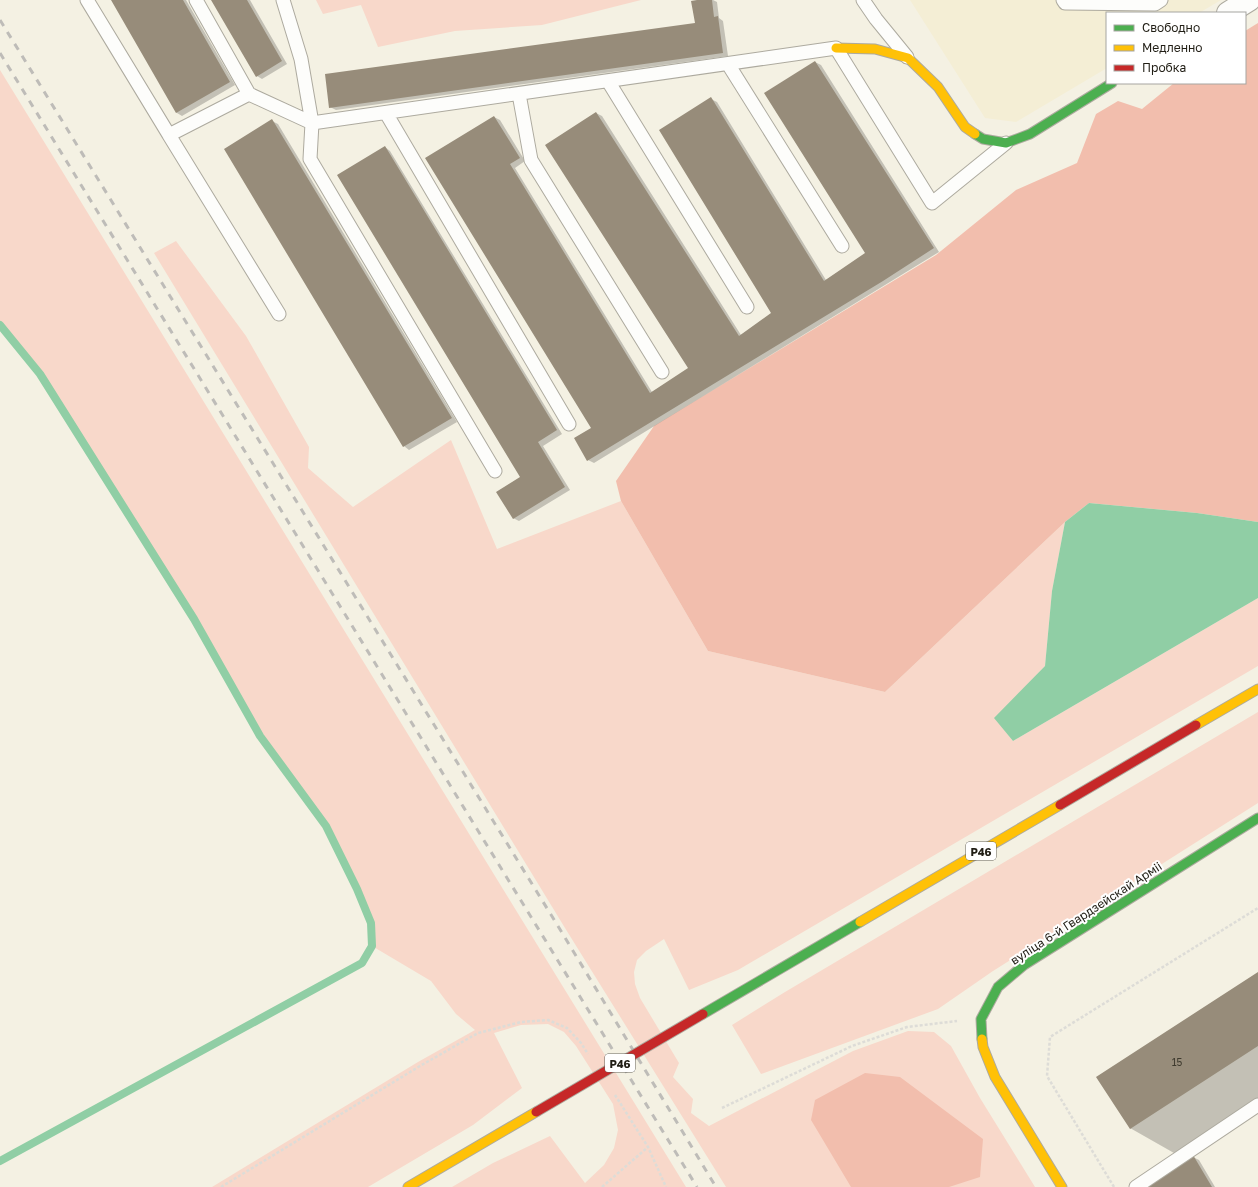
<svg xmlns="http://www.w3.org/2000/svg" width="1258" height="1187" viewBox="0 0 1258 1187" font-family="'Golos Text',sans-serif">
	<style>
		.built { fill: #f4eed5 }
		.green { fill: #f8d8ca }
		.forest { fill: #f2bead }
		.water { fill: #90cea5 }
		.shadow { fill: #0003 }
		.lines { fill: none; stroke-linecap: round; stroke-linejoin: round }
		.stream { stroke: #90cea5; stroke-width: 8 }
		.building { fill: #978c7a }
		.lane-casing { stroke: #adaa9f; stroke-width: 15 }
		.street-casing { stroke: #adaa9f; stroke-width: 24 }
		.fast-casing { stroke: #adaa9f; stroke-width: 11 }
		.slow-casing { stroke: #adaa9f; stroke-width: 11 }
		.jam-casing { stroke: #adaa9f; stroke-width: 11 }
		.path { stroke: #dddcd7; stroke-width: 2.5; stroke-dasharray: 3 2; stroke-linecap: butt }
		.lane { stroke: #fdfdfb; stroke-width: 13 }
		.street { stroke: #fdfdfb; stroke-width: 22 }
		.fast { stroke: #4caf50; stroke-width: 9 }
		.slow { stroke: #ffc107; stroke-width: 9 }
		.jam { stroke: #c62828; stroke-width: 9 }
		.rail { stroke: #bebcb8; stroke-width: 3; stroke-dasharray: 7 7; stroke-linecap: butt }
		.jam-bridge-casing { stroke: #adaa9f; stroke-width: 11; stroke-linecap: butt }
		.jam-bridge { stroke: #c62828; stroke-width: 9 }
		.labels { text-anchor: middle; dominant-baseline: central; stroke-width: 4; stroke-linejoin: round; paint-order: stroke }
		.number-label { font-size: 10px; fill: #3e3a2e }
		.shield { fill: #fff; stroke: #64625b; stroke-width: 1 }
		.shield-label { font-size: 11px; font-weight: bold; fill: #211e15 }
		.street-label { font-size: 12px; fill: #211e15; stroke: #fff }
	</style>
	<rect width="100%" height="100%" fill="#f4f1e3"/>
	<path class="built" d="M910,0H1221L1199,13H1107V68L1016,122L985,118Z"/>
	<path class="green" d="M316,0H641L542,25L455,31L378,47L361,5L323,14Z
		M0,70L686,1187H452L493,1163L550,1136L585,1183L604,1165L614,1148L618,1130L613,1104L576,1046L564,1032L548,1024L521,1025L494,1033L522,1088L473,1125L368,1187H212L418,1062L475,1030L456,1014L431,981L372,946L371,923L357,889L326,826L260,736L194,619L40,374L0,325Z
		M176,241L246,336L309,447L308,468L353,507L451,440L497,549L621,501L708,651L885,692L1065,522L1052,591L1045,666L995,718L1013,741L1258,598V666L738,970L689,990L664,939L646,951L637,960L634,972L635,984L640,998L679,1063L673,1077L693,1099L691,1113L709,1126L853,1051L908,1031L934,1032L951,1046L980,1098L1035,1187H726L565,928L154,253Z
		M1258,712V803L993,971L938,1009L761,1074L732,1025L785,992Z"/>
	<path class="forest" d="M1258,23V522L1197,513L1089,503L1065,522L885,692L708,651L621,501L616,481L654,426L936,255L1016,190L1077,163L1096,114L1118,101L1142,109L1174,83H1245V31Z
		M865,1073L900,1077L983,1139L980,1177L949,1187H851L811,1120L815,1100Z"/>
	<path class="water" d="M1089,503L1197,513L1258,522V598L1013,741L994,718L1045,666L1052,591L1065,522Z"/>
	<path class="shadow" d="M112,0H186L235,85L182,116L177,113Z
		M212,0H250L287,64L262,79L257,76Z
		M704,0H713L717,2L719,18L723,21L728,56L336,110L330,107L696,24Z
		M815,62L821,65L939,252L594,463L588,460L592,428L494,117L500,120L525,161L515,168L652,392L689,369L596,113L602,116L741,335L772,313L711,99L717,102L826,280L867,253Z
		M272,121L278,124L457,422L409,450L404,446Z
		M385,147L390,151L562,434L543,446L570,490L519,521L513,518L521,478Z
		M1258,973V1099L1174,1153L1130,1128Z
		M1193,1157L1199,1160L1215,1187H1148Z"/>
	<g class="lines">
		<path class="stream" d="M0,325L40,374L194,619L260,736L326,826L357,889L371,923L372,946L362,963L0,1161"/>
	</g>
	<path class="building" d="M111,0H183L230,82L176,113Z
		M211,0H247L282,61L256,77Z
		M697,0H712L714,17L718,16L723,53L329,108L325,74L695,23L691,1Z
		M815,61L934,248L883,281L587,461L574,438L591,428L425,158L494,116L520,158L510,164L650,393L688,368L545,145L596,112L739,336L771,313L659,130L711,97L824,281L865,253L764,93Z
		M272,119L452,418L403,447L224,149Z
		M385,146L557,430L538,442L565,487L513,519L496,492L520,477L337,175Z
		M1258,972V1046L1130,1129L1096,1077Z
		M1193,1155L1212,1187H1147Z"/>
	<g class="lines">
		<defs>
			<path id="lane" d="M87,0L169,135L249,94
				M196,0L249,94L312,123
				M283,0L301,59L312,123
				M863,0L876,19L907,57
				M1063,0L1065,3L1155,4L1161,0
				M728,64L842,246
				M608,81L747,307
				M519,94L531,160L662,372
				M386,113L569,424
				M169,135L279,314
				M495,471L310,159L312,123L836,48L932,203L1006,143
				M1136,1187L1258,1105"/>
			<path id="street" d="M1228,13L1249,0"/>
			<path id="fast" d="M975,134L983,139L1006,143L1030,134L1112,83
				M703,1014L860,922
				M982,1039L981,1019L998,987L1024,965L1258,818"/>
			<path id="slow" d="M836,48L875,49L908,58L938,87L965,127L975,134
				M1196,725L1258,689
				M860,922L1060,805
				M982,1039L983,1047L995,1077L1062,1187
				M408,1187L536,1112"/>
			<path id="jam" d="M1060,805L1196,725"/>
		</defs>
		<use href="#lane" class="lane-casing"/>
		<use href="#street" class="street-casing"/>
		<use href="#fast" class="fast-casing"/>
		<use href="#slow" class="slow-casing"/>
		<use href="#jam" class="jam-casing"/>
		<path class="path" d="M615,1095L648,1147L666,1187
			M722,1108L852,1046L907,1027L957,1021
			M221,1187L420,1066L478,1033L521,1022L548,1020L567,1028L581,1043L588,1054
			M602,1187L648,1147
			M1114,1187L1047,1076L1050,1037L1258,908"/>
		<use href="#lane" class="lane"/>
		<use href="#street" class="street"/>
		<use href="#fast" class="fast"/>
		<use href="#slow" class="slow"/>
		<use href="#jam" class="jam"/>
		<path class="rail" d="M0,20L561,931L716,1187
			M0,53L697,1187"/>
		<defs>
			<path id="jam-bridge" d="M536,1112L703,1014"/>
		</defs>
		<use href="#jam-bridge" class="jam-bridge-casing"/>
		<use href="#jam-bridge" class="jam-bridge"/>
	</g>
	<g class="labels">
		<g class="number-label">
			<text x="1177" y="1062">15</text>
		</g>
		<g class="shield">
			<rect x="966" y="842" width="30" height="18" rx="3"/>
			<rect x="605" y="1054" width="30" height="18" rx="3"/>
		</g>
		<g class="shield-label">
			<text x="981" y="851">Р46</text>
			<text x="620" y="1063">Р46</text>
		</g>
		<g class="street-label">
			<text transform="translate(1086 913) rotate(-33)">вуліца 6-й Гвардзейскай Арміі</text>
		</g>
	</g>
	<rect x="1106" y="12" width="140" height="72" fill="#ffffff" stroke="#a6a5a1"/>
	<rect x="1114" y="25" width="20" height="6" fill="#4caf50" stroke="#a6a5a1"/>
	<text x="1142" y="32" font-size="12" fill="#211e15">Свободно</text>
	<rect x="1114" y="45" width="20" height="6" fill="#ffc107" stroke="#a6a5a1"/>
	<text x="1142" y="52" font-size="12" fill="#211e15">Медленно</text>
	<rect x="1114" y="65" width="20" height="6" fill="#c62828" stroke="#a6a5a1"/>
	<text x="1142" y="72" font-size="12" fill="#211e15">Пробка</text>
</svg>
